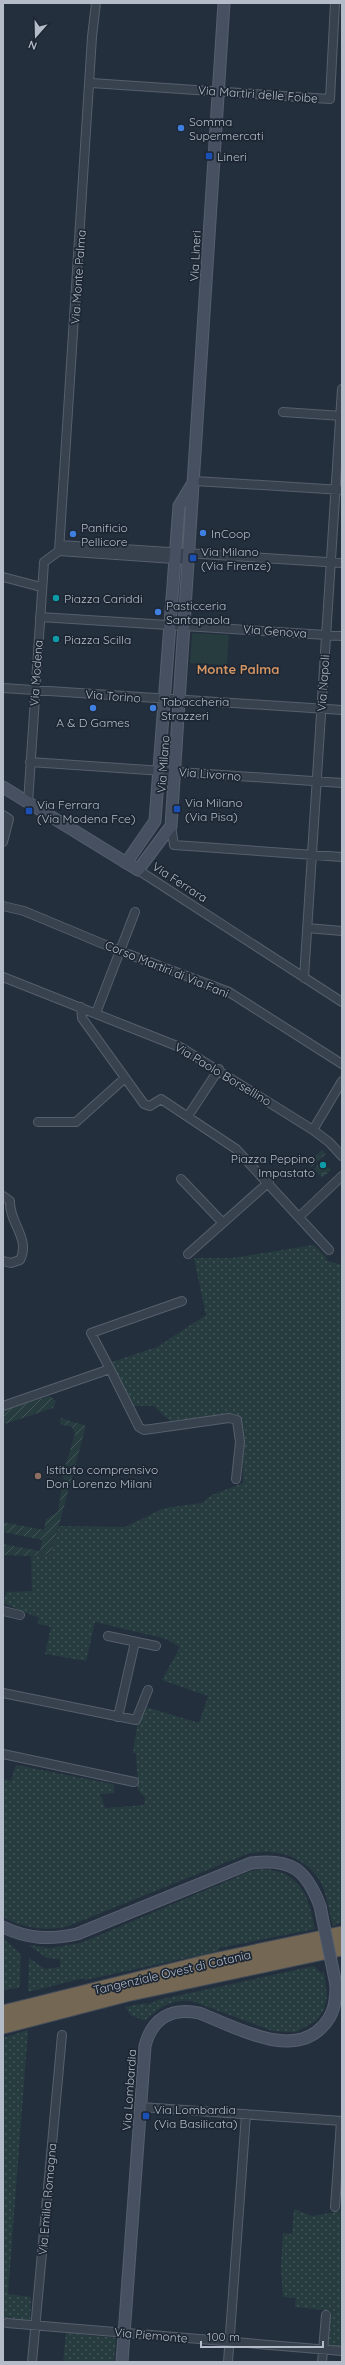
<svg xmlns="http://www.w3.org/2000/svg" width="345" height="2365" viewBox="0 0 345 2365" font-family="Quicksand,sans-serif">
	<style>
		.grass { fill: url(#grass-dots) }
		.park { fill: url(#park-crowns) }
		.garden { fill: url(#garden-furrows) }
		.pitch { fill: #263c3f }
		.lines { fill: none; stroke-linecap: round; stroke-linejoin: round }
		.street-casing { stroke: #565f6c; stroke-width: 10 }
		.secondary-casing { stroke: #565f6c; stroke-width: 13 }
		.highway-casing { stroke: #434c59; stroke-width: 17 }
		.street { stroke: #38414e; stroke-width: 8 }
		.secondary { stroke: #465061; stroke-width: 11 }
		.highway { stroke: #746855; stroke-width: 15 }
		.secondary-bridge-casing { stroke: #565f6c; stroke-width: 13; stroke-linecap: butt }
		.secondary-bridge { stroke: #465061; stroke-width: 11 }
		.shop-dot { fill: #3f7fe0; stroke: #1d2633; stroke-width: 1.5 }
		.transit-dot { fill: #1a4fb4; stroke: #1d2633; stroke-width: 1.5 }
		.culture-dot { fill: #0f9aa8; stroke: #1d2633; stroke-width: 1.5 }
		.education-dot { fill: #8d6e63; stroke: #1d2633; stroke-width: 1.5 }
		.labels { text-anchor: middle; dominant-baseline: central; stroke-width: 3.5; stroke-linejoin: round; paint-order: stroke }
		.street-label { font-size: 12px; fill: #b4bcc9; stroke: #1d2633 }
		.poi-label { font-size: 12px; fill: #b4bcc9; stroke: #1d2633; text-anchor: start }
		.neighbourhood-label { font-size: 13px; font-weight: bold; fill: #d59563; stroke: #1d2633 }
	</style>
	<defs>
		<pattern id="grass-dots" width="8" height="8" patternUnits="userSpaceOnUse"><rect width="8" height="8" fill="#263c3f"/><path d="M2 2h.1M6 6h.1" fill="none" stroke="#435659" stroke-width="1.8" stroke-linecap="round"/></pattern>
		<pattern id="park-crowns" width="20" height="18" patternUnits="userSpaceOnUse"><rect width="20" height="18" fill="#263c3f"/><path d="M2 6a3 3 0 1 1 6 0M12 15a3 3 0 1 1 6 0" fill="none" stroke="#435659"/></pattern>
		<pattern id="garden-furrows" width="10" height="10" patternUnits="userSpaceOnUse"><rect width="10" height="10" fill="#263c3f"/><path d="M-1 1l2-2M0 10L10 0M9 11l2-2" fill="none" stroke="#435659"/></pattern>
	</defs>
	<rect width="100%" height="100%" fill="#242f3e"/>
	<path class="grass" d="M314,1245L327,1258L325,1260L342,1265V1922L333,1926C329,1911 327,1894 320,1881C304,1855 275,1848 247,1854L66,1927C43,1931 24,1928 3,1917V1778L11,1781L16,1765L113,1784L115,1793L100,1794L105,1808L144,1805L145,1798L138,1790L136,1753H133L137,1726L146,1707L199,1723L208,1696L162,1680L180,1647L166,1639L95,1622L86,1661L45,1654L51,1627L38,1624L39,1618L3,1603L7,1592L32,1591L31,1556L51,1554L59,1526L125,1527L164,1508L202,1503L212,1495L243,1483L242,1426L238,1417L226,1414L170,1421L154,1406H131L109,1363L157,1347L206,1315L194,1258H232Z
		M265,1869C303,1874 308,1896 315,1929L219,1948V1951L85,1980L84,1978L28,1992L29,1958L45,1969L60,1967V1959L47,1958L28,1945L50,1948L81,1943L251,1871Z
		M3,1938L21,1954L20,1985L18,1988L3,1990Z
		M314,1966L321,1973L324,1972L327,1996L324,2010L316,2021L296,2032L273,2031L192,2001C172,1999 158,2007 145,2021L131,2015L125,2007L147,2003V2005L158,2000Z
		M28,2030L8,2294L31,2297L30,2320L5,2318L4,2325L3,2038Z
		M294,2209L312,2216L342,2211V2347L328,2346L331,2311L295,2307L296,2298L283,2297L281,2267L283,2233L292,2234Z
		M66,2333L116,2338L114,2362H63Z"/>
	<path class="park" d="M322,1150L326,1154L311,1167L308,1163Z
		M322,1161L331,1170L322,1178L314,1169Z"/>
	<path class="garden" d="M50,1396L56,1401L53,1408L5,1424L3,1420L4,1410Z
		M61,1418L86,1426L51,1554L31,1556L3,1555V1544L40,1551L42,1540L3,1532V1522L44,1530L46,1519L58,1512L65,1467L75,1434L72,1427L60,1424Z"/>
	<path class="pitch" d="M192,633L229,635L227,665L190,663Z"/>
	<g class="lines">
		<defs>
			<path id="street" d="M91,83L330,99L335,3
				M283,412L342,416
				M195,481L342,490
				M60,545L342,563
				M59,551L92,37L96,3
				M59,551L188,560
				M3,577L41,587
				M40,617L342,636
				M3,688L342,710
				M30,762L342,783
				M28,803L44,562L59,551
				M3,815L9,819L3,842
				M171,826L174,845L342,857
				M138,870L342,1002
				M3,906L24,911L120,951L229,992L342,1064
				M307,928L342,931
				M3,977L182,1048L313,1130L329,1142L342,1156
				M304,978L342,389
				M81,1007L82,1018L144,1104L150,1106L161,1099L236,1149L329,1250
				M96,1013L135,912
				M188,1116L219,1069
				M38,1122H76L125,1078
				M313,1130L342,1081
				M181,1179L223,1223
				M3,1196L10,1201C9,1223 31,1239 20,1260L11,1263L3,1261
				M299,1217L342,1176
				M188,1254L269,1182
				M110,1369L91,1333L182,1301
				M3,1406L110,1369L139,1427L144,1430L229,1418L237,1420L240,1442L236,1479
				M3,1611L20,1615
				M108,1636L156,1646
				M3,1693L136,1720L148,1690
				M118,1717L135,1642
				M3,1754L134,1782
				M141,2107L342,2121
				M335,2207L341,2121
				M7,2323L342,2351
				M32,2362L62,2035
				M228,2362L246,2114
				M322,2362L326,2315"/>
			<path id="secondary" d="M3,787L138,870L171,826L224,3
				M126,863L155,821L179,506L193,483
				M3,1927C28,1939 50,1940 77,1934L251,1863C291,1858 306,1869 320,1906
				M122,2362L145,2046C152,2018 172,2007 199,2013C234,2026 291,2060 322,2027C334,2015 336,2002 336,1985"/>
			<path id="highway" d="M3,2013L209,1962L342,1934
				M3,2026L126,1994L342,1948"/>
		</defs>
		<use href="#street" class="street-casing"/>
		<use href="#secondary" class="secondary-casing"/>
		<use href="#highway" class="highway-casing"/>
		<use href="#street" class="street"/>
		<use href="#secondary" class="secondary"/>
		<use href="#highway" class="highway"/>
		<defs>
			<path id="secondary-bridge" d="M320,1906L336,1985"/>
		</defs>
		<use href="#secondary-bridge" class="secondary-bridge-casing"/>
		<use href="#secondary-bridge" class="secondary-bridge"/>
	</g>
	<g class="shop-dot">
		<circle cx="181" cy="128" r="4"/>
		<circle cx="203" cy="533" r="4"/>
		<circle cx="73" cy="534" r="4"/>
		<circle cx="158" cy="612" r="4"/>
		<circle cx="93" cy="708" r="4"/>
		<circle cx="153" cy="708" r="4"/>
	</g>
	<g class="transit-dot">
		<rect x="205" y="152" width="8" height="8" rx="2"/>
		<rect x="189" y="554" width="8" height="8" rx="2"/>
		<rect x="173" y="805" width="8" height="8" rx="2"/>
		<rect x="25" y="807" width="8" height="8" rx="2"/>
		<rect x="142" y="2112" width="8" height="8" rx="2"/>
	</g>
	<g class="culture-dot">
		<circle cx="56" cy="598" r="4"/>
		<circle cx="56" cy="639" r="4"/>
		<circle cx="323" cy="1165" r="4"/>
	</g>
	<circle class="education-dot" cx="38" cy="1476" r="4"/>
	<g class="labels">
		<g class="street-label">
			<text transform="translate(258 94) rotate(4)">Via Martiri delle Foibe</text>
			<text transform="translate(195 256) rotate(-87)">Via Lineri</text>
			<text transform="translate(78 277) rotate(-86)">Via Monte Palma</text>
			<text transform="translate(275 631) rotate(4)">Via Genova</text>
			<text transform="translate(36 673) rotate(-86)">Via Modena</text>
			<text transform="translate(323 683) rotate(-86)">Via Napoli</text>
			<text transform="translate(113 696) rotate(4)">Via Torino</text>
			<text transform="translate(163 764) rotate(-86)">Via Milano</text>
			<text transform="translate(210 774) rotate(4)">Via Livorno</text>
			<text transform="translate(180 882) rotate(33)">Via Ferrara</text>
			<text transform="translate(167 969) rotate(22)">Corso Martiri di Via Fani</text>
			<text transform="translate(223 1074) rotate(31)">Via Paolo Borsellino</text>
			<text transform="translate(172 1972) rotate(-13)">Tangenziale Ovest di Catania</text>
			<text transform="translate(129 2090) rotate(-86)">Via Lombardia</text>
			<text transform="translate(47 2199) rotate(-85)">Via Emilia Romagna</text>
			<text transform="translate(151 2335) rotate(5)">Via Piemonte</text>
		</g>
		<g class="poi-label">
			<text x="189" y="121">Somma<tspan x="189" dy="14">Supermercati</tspan></text>
			<text x="217" y="156">Lineri</text>
			<text x="81" y="527">Panificio<tspan x="81" dy="14">Pellicore</tspan></text>
			<text x="211" y="533">InCoop</text>
			<text x="201" y="551">Via Milano<tspan x="201" dy="14">(Via Firenze)</tspan></text>
			<text x="64" y="598">Piazza Cariddi</text>
			<text x="166" y="605">Pasticceria<tspan x="166" dy="14">Santapaola</tspan></text>
			<text x="64" y="639">Piazza Scilla</text>
			<text x="161" y="701">Tabaccheria<tspan x="161" dy="14">Strazzeri</tspan></text>
			<text x="93" y="722" text-anchor="middle">A &amp; D Games</text>
			<text x="185" y="802">Via Milano<tspan x="185" dy="14">(Via Pisa)</tspan></text>
			<text x="37" y="804">Via Ferrara<tspan x="37" dy="14">(Via Modena Fce)</tspan></text>
			<text x="315" y="1158" text-anchor="end">Piazza Peppino<tspan x="315" dy="14">Impastato</tspan></text>
			<text x="46" y="1469">Istituto comprensivo<tspan x="46" dy="14">Don Lorenzo Milani</tspan></text>
			<text x="154" y="2109">Via Lombardia<tspan x="154" dy="14">(Via Basilicata)</tspan></text>
		</g>
		<g class="neighbourhood-label">
			<text x="238" y="669">Monte Palma</text>
		</g>
	</g>
	<rect width="345" height="2365" fill="none" stroke="#b4bcc9" stroke-width="8"/>
	<g transform="translate(36 36) rotate(200)" stroke="#1d2633" stroke-width="3" paint-order="stroke">
	<path d="M0-3L7 15L0 10L-7 15Z" fill="#b4bcc9"/>
	<text y="-6" font-size="11" font-weight="bold" text-anchor="middle" fill="#b4bcc9">N</text>
	</g>
	<path d="M201 2341v6h122v-6" fill="none" stroke="#b4bcc9" stroke-width="2"/>
	<text x="207" y="2341" font-size="12" fill="#b4bcc9" stroke="#1d2633" stroke-width="3" paint-order="stroke">100 m</text>
</svg>
